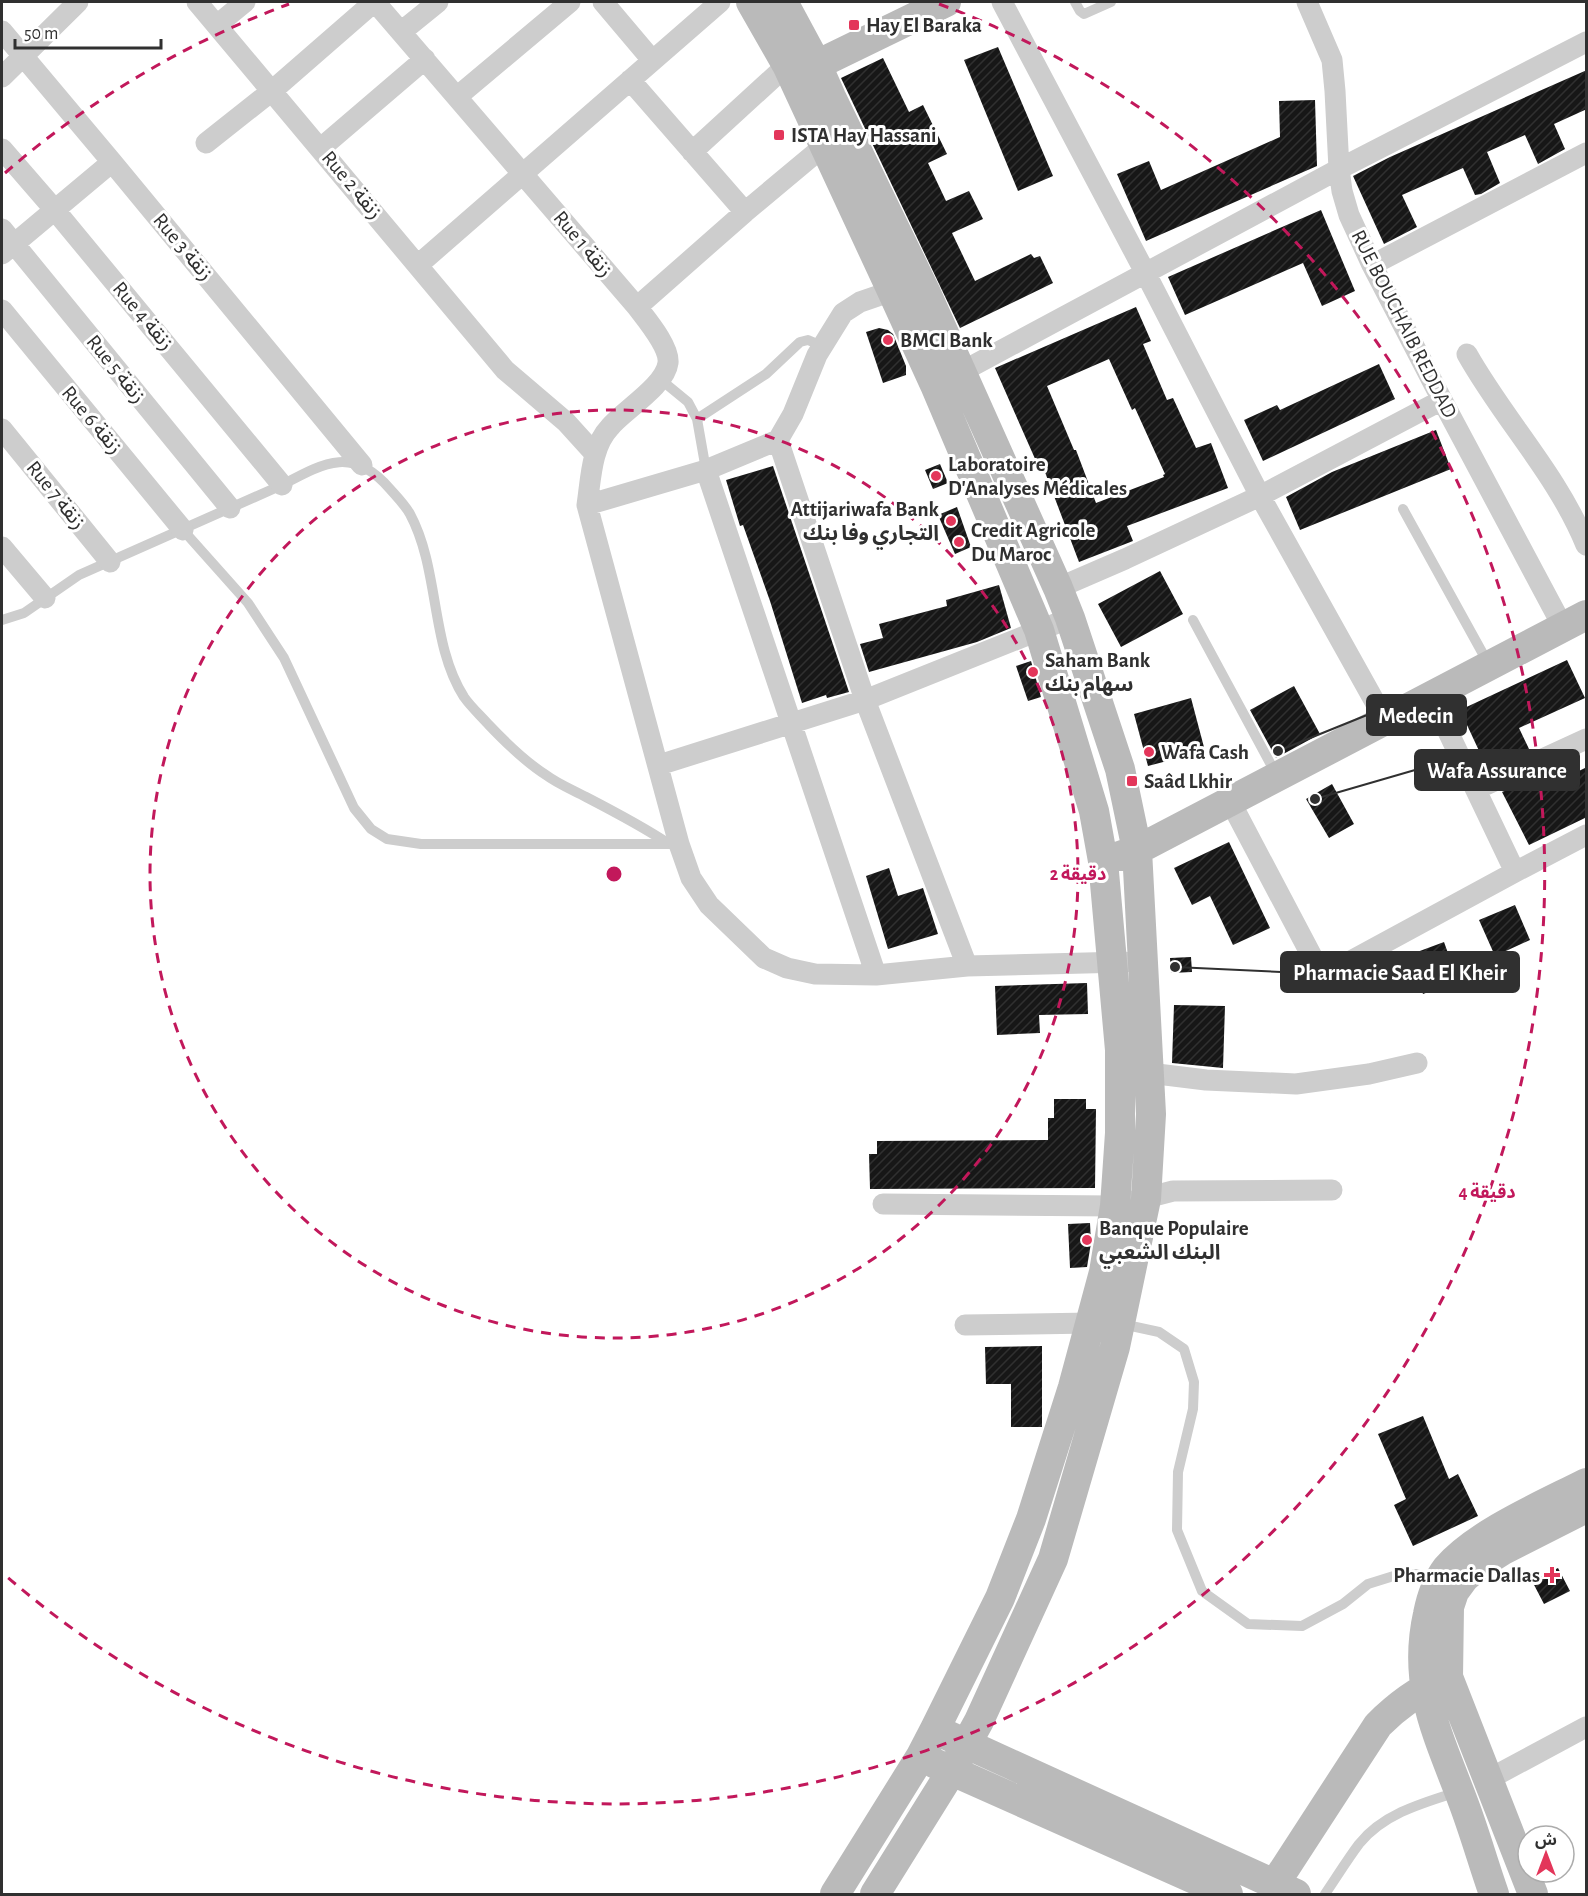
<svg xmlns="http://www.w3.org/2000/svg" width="1588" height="1896" viewBox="0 0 1588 1896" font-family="'Alegreya Sans','Noto Sans Arabic',sans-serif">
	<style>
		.building { fill: url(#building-hatch); fill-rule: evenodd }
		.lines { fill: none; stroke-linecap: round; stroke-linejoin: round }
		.lane { stroke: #cdcdcd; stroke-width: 10 }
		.street { stroke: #cdcdcd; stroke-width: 21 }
		.secondary { stroke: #bababa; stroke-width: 30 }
		.ring { fill: none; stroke: #c2185b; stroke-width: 3; stroke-dasharray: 10 8 }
		.poi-dot { fill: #e3365a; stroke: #fff; stroke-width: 2 }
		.labels { text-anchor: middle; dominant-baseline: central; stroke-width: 6; stroke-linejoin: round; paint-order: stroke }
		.poi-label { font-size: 21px; font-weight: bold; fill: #303030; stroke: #fff; text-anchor: start }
		.street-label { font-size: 21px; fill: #303030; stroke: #fff }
		.centre { fill: #c2185b; stroke: #fff; stroke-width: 3 }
		.ring-label { font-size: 18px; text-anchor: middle; font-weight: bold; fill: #c2185b; stroke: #fff; stroke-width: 6; stroke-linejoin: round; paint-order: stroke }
		.leader { fill: none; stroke: #303030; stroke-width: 2 }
		.callout-dot { fill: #303030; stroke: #fff; stroke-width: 2 }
		.callout { fill: #303030; stroke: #303030; stroke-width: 2 }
		.callout-label { font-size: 22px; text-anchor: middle; font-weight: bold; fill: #fff }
	</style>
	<defs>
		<pattern id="building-hatch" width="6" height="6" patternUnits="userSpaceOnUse" patternTransform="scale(1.5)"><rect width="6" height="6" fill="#171717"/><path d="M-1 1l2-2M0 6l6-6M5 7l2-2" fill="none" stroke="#303030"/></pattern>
	</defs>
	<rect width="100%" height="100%" fill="#fff"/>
	<path class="building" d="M998,47L1053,176L1018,191L964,60Z
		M883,58L909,112L923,105L947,154L928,163L946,201L969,191L983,219L952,233L975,281L1031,254L1034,258L1040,256L1053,283L960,328L841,78Z
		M1587,70V109L1554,124L1565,149L1538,164L1525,135L1487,152L1500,183L1481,194L1475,195L1463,168L1402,195L1417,227L1384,244L1353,176L1390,157Z
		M1315,100L1317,166L1146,241L1117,174L1149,161L1161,190L1280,137L1279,101Z
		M1321,210L1355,291L1322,306L1303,263L1185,315L1168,277Z
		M1136,307L1151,341L1143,344L1167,400L1173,398L1196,448L1211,443L1228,488L1127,526L1133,541L1079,562L1040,459L1036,461L995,368ZM1109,359L1132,410L1135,408L1165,474L1163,475L1164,477L1096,503L1076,450H1074L1047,386Z
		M879,328L888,330L893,334L906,366V375L883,383L866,332Z
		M1379,364L1395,399L1263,461L1244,420L1277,405L1280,410Z
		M1436,430L1451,469L1300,530L1286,497L1332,472Z
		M940,464L948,483L933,489L925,470Z
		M773,466L849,692L827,698L826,695L802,703L770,601L743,525L740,526L726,480Z
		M957,507L971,547L955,554L938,515Z
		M1160,571L1183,614L1121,647L1098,604Z
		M999,585L1011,628L977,642L869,672L860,644L883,638L879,624L947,606L946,600Z
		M1567,660L1585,698L1519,728L1530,751L1488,770L1460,710Z
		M1031,661L1041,697L1028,701L1016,666Z
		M1294,686L1320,734L1276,758L1250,710Z
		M1191,698L1205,751L1148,766L1134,714Z
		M1587,767V817L1529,845L1502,792L1534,777L1540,790Z
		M1332,784L1354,824L1329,838L1306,799Z
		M1229,842L1270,928L1233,945L1210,896L1192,905L1174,868Z
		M889,868L898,896L923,888L938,934L888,949L866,876Z
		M1515,905L1530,940L1495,956L1479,920Z
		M1444,942L1458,981L1423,994L1409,955Z
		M1191,957L1192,972L1171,973L1170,958Z
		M1087,983L1088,1014L1039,1015L1040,1033L997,1035L995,986Z
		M1174,1005L1225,1006L1223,1068L1172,1063Z
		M1054,1099H1086V1109H1096L1095,1188L870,1189L869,1154H877V1141L1048,1140V1118H1054Z
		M1090,1223L1091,1243L1087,1267L1070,1268L1068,1224Z
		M1042,1346V1427H1011V1384H986L985,1347Z
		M1423,1416L1449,1479L1458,1474L1478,1516L1413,1546L1394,1505L1406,1499L1378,1434Z
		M1558,1568L1570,1591L1544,1604L1532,1581Z"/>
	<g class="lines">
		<path class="lane" d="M1075,2L1080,11L1084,14L1111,2
			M660,379L688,402L697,419L706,470
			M697,419L766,374L800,342L808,340L822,346
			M1403,509L1488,663
			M183,530L248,603L284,658L354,808L371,829L387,839L421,844H670
			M2,620L24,613L79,575L282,485C325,462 353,446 390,489C397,497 405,505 410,514C440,570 430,644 464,697C471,707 480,715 488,724C506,743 524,761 546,775C558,784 573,790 586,797C615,812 642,826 669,844
			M1193,620L1276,774
			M1122,1324L1159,1332L1184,1349L1194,1382L1193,1409L1178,1472L1177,1530L1202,1591L1248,1624L1302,1626L1343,1604L1368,1584L1400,1574H1417L1436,1582
			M1325,1894C1336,1878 1347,1860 1359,1844C1383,1814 1422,1803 1457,1792"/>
		<path class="street" d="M197,2L505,370L566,422L595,454
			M375,2L637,307C646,319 670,347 668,363C665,386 624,410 610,427C591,447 591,479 587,505
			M603,2L652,60
			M1002,2L1146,274L1260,496L1385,720
			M1307,2L1332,60L1335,91L1339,169L1342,191L1349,215L1372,265L1442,400L1563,627
			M217,25L245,2
			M2,31L112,162L362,465
			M401,32L438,2
			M2,77L78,2
			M630,80L745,212
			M458,96L570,2
			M206,143L273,90L374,2
			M321,148L425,59
			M2,149L54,209L282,485
			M692,152L787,65
			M2,229L230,508
			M2,254L112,162
			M418,265L720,2
			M1372,265L1586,153
			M892,291L860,302L843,313L817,355L793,414L778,440L706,470L587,505L679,844L691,878L709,905L764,958L787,968L815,974L876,975L967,966L1125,962
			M637,307L745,212L824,146
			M2,310L183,530
			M1467,354C1504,420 1557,474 1586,545
			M963,371L1339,169L1586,42
			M2,429L110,562
			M778,440L865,700L967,966
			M706,470L876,975
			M2,547L45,598
			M1058,588L1125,559L1260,496L1442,400
			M1431,696L1515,872
			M659,765L865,700L1070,618
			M1477,789L1586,739
			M1230,801L1317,966L1327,970L1338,968L1515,872L1586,835
			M1149,1073L1206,1080L1296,1084L1369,1074L1417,1063
			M883,1204L1115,1206L1173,1191L1332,1190
			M965,1325L1091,1323
			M1489,1779L1586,1727"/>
		<path class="secondary" d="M751,2L787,65L892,291L935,385L1039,630L1094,811L1103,861L1120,1050V1133L1115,1206L1104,1272L1073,1387L1031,1519L1000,1598L935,1729L921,1756L835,1894
			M783,2L817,65L831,97L925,291L1058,588L1070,618L1120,769L1137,850L1151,1114L1146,1199L1115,1347L1053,1559L979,1721L951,1772L875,1894
			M800,73L946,2
			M1120,856L1137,850L1586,615
			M949,1736L1296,1894
			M934,1763L1228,1894
			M1274,1885L1378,1725C1397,1706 1415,1692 1440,1681
			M1494,1894C1483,1863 1474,1830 1462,1799C1438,1735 1412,1685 1428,1614C1431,1599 1437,1581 1447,1568C1477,1533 1545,1504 1586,1483
			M1533,1894L1448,1677L1449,1607L1454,1592L1465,1577L1481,1564L1503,1550L1586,1508"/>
	</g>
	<g class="ring">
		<circle cx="614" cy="874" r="464"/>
		<path d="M5 173A929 929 0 0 1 289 4M939 4A929 929 0 1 1 5 1575"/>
	</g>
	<g class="poi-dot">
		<rect x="848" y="19" width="12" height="12" rx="3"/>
		<rect x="773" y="129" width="12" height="12" rx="3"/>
		<circle cx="888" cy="340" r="6"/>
		<circle cx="936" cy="476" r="6"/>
		<circle cx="951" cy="521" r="6"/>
		<circle cx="959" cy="542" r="6"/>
		<circle cx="1033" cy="672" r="6"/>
		<circle cx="1149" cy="752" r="6"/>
		<rect x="1126" y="775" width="12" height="12" rx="3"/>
		<circle cx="1087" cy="1240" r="6"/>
		<path d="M1549 1566h6v6h6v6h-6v6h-6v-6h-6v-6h6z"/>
	</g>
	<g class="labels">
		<g class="poi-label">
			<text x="866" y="25">Hay El Baraka</text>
			<text x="791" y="135">ISTA Hay Hassani</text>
			<text x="900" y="340">BMCI Bank</text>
			<text x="948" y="464">Laboratoire<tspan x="948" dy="24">D'Analyses Médicales</tspan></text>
			<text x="939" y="509" text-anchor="end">Attijariwafa Bank<tspan x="939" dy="24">التجاري وفا بنك</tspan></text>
			<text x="971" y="530">Credit Agricole<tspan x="971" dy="24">Du Maroc</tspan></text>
			<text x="1045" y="660">Saham Bank<tspan x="1045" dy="24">سهام بنك</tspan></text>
			<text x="1161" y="752">Wafa Cash</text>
			<text x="1144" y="781">Saâd Lkhir</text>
			<text x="1099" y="1228">Banque Populaire<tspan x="1099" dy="24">البنك الشعبي</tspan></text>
			<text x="1540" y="1575" text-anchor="end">Pharmacie Dallas</text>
		</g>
		<g class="street-label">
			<text transform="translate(352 185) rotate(50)">Rue 2 زنقة</text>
			<text transform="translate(583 244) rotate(50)">Rue 1 زنقة</text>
			<text transform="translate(183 247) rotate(50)">Rue 3 زنقة</text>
			<text transform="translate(143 316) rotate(50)">Rue 4 زنقة</text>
			<text transform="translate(1404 324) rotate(63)">RUE BOUCHAIB REDDAD</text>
			<text transform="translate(116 369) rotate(51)">Rue 5 زنقة</text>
			<text transform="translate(92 420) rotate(50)">Rue 6 زنقة</text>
			<text transform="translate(56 495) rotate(51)">Rue 7 زنقة</text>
		</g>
	</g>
	<circle cx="614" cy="874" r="9" class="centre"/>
	<g class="ring-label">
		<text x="1078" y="880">2 دقيقة</text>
		<text x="1487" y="1198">4 دقيقة</text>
	</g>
	<path class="leader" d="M1278 751L1367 715M1315 799L1415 770M1175 967L1281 972"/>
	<g class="callout-dot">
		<circle cx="1278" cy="751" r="6"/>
		<circle cx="1315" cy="799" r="6"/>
		<circle cx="1175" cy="967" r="6"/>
	</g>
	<g class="callout">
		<rect x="1367" y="695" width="99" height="40" rx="6"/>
		<rect x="1415" y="750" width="164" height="40" rx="6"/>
		<rect x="1281" y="952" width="238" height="40" rx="6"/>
	</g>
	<g class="callout-label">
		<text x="1416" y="723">Medecin</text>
		<text x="1497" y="778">Wafa Assurance</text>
		<text x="1400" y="980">Pharmacie Saad El Kheir</text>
	</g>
	<rect width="1588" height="1896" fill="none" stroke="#303030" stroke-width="6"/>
	<g transform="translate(1546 1854)"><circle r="28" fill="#ffffff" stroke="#acacac" stroke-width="1.5"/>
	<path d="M0-4.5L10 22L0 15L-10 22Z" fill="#e3365a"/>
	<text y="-9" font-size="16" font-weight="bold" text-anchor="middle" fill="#303030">ش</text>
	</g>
	<path d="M15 39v9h146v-9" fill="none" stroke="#303030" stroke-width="3"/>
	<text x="24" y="39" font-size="18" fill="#303030" stroke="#ffffff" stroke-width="4.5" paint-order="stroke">50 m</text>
</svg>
